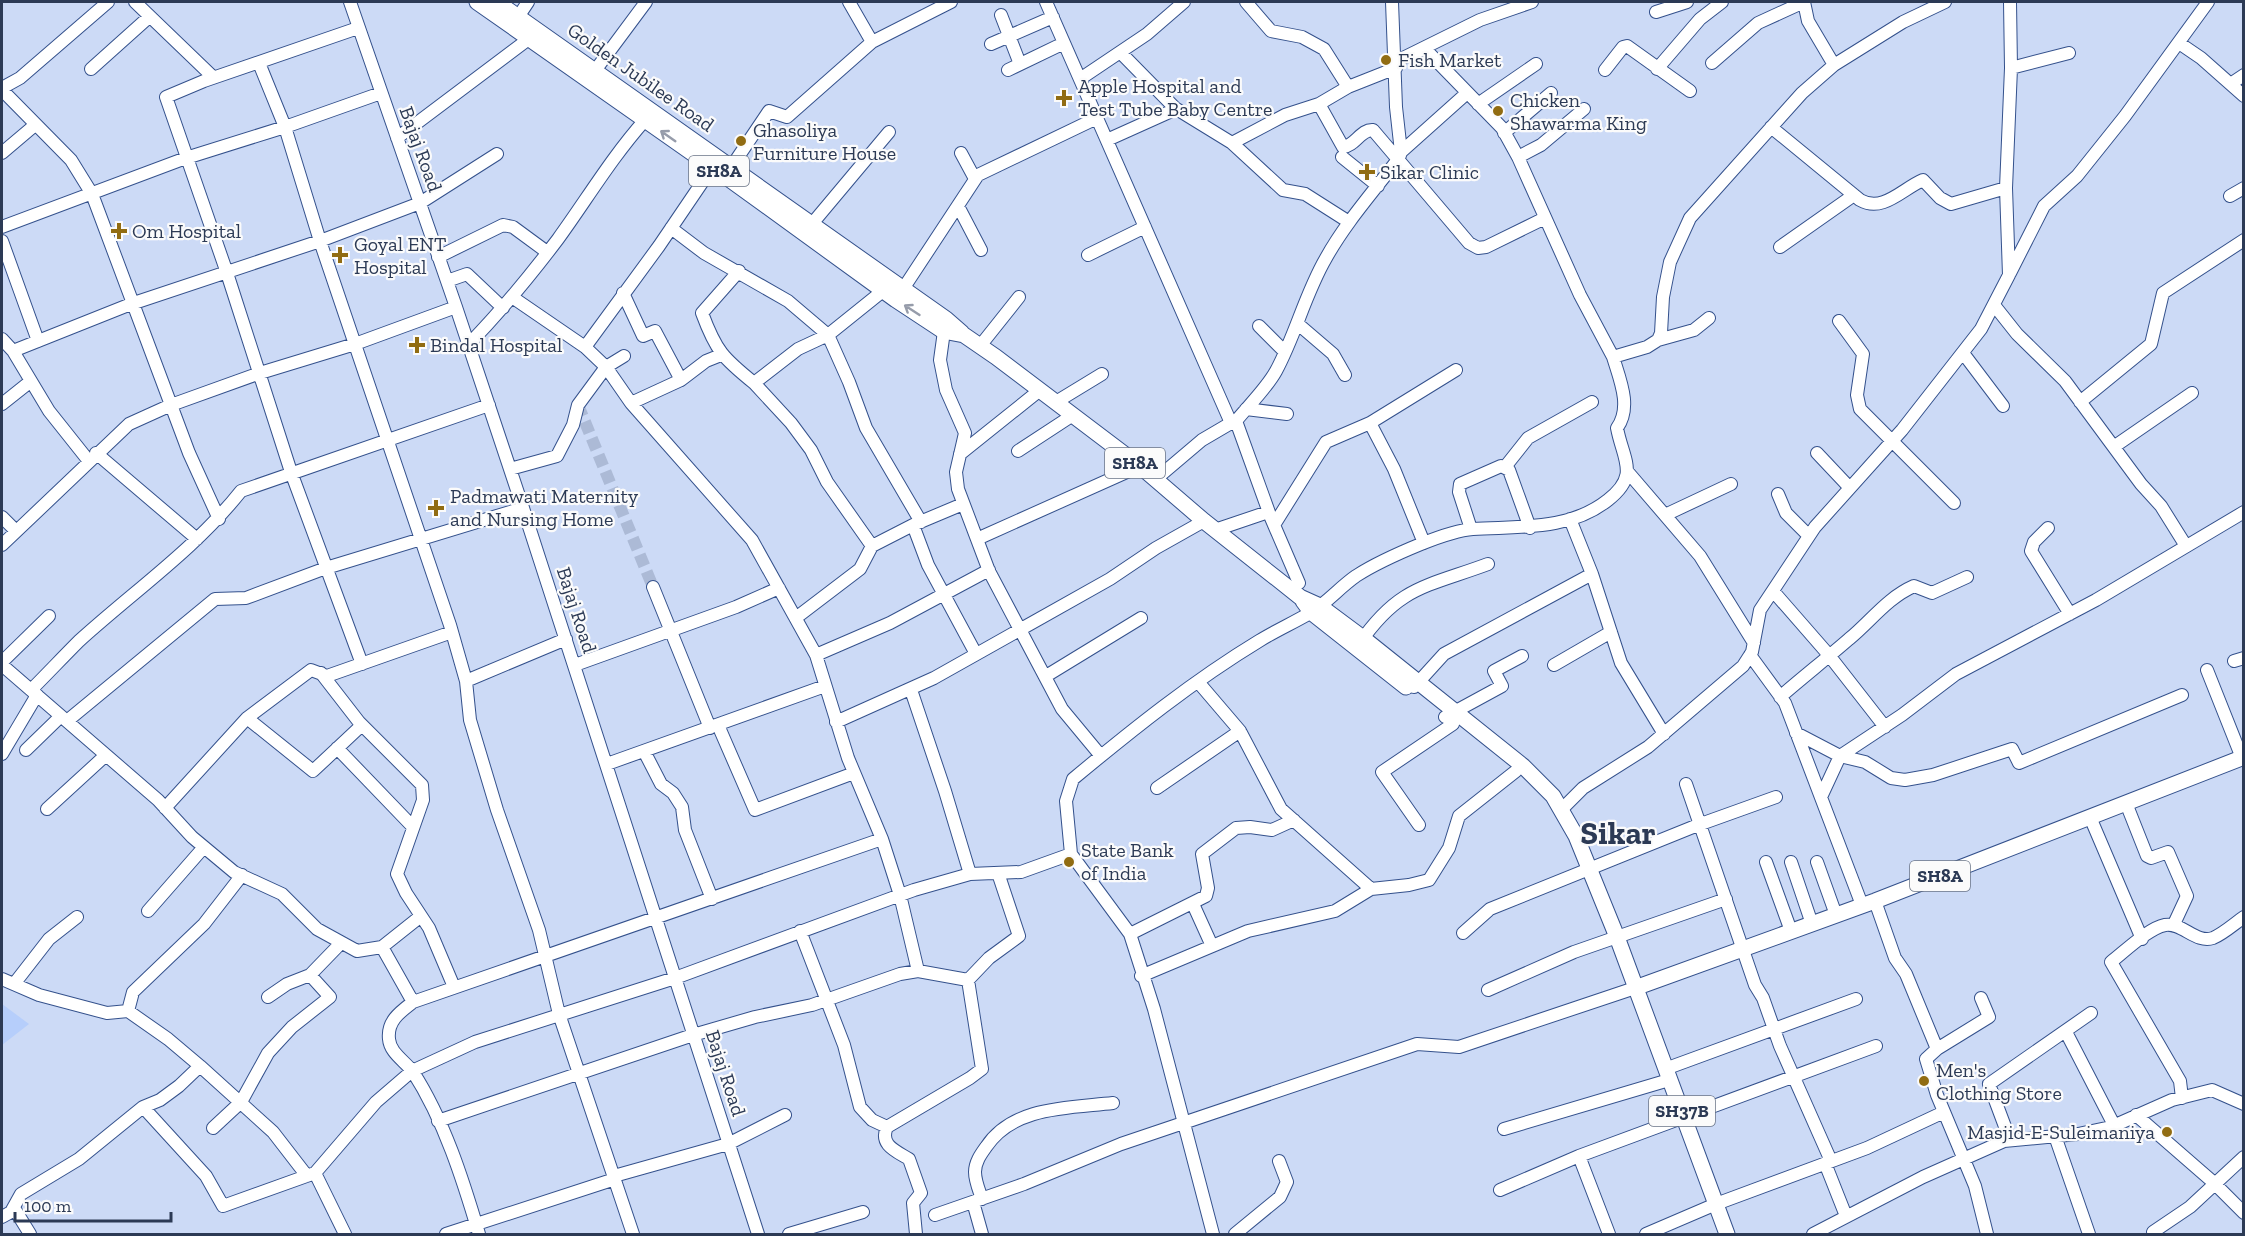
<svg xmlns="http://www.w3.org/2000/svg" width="2245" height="1236" viewBox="0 0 2245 1236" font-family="'Zilla Slab',serif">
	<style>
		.built { fill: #b6cefb }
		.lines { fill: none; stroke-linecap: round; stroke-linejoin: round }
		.minor-tunnel { stroke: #acbad6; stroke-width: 12; stroke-dasharray: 12 6; stroke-linecap: butt }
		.minor-casing { stroke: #34518c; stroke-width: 14 }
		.major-casing { stroke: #34518c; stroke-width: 17 }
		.minor { stroke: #fff; stroke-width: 12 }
		.major { stroke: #fff; stroke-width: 15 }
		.oneway { stroke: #969caa }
		.poi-dot { fill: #916c12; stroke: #fbfbfb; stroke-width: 2 }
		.labels { text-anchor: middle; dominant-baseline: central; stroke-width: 4.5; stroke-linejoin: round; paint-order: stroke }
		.shield { fill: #fbfbfb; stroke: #6a7487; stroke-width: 1.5 }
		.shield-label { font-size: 18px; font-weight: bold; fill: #2c3a55 }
		.poi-label { font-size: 20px; fill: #2c3a55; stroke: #fbfbfb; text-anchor: start }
		.street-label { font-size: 20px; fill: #2c3a55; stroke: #fbfbfb }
		.town-label { font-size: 32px; font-weight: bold; fill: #2c3a55; stroke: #fbfbfb }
	</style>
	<rect width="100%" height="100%" fill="#ccdaf6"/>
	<path class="built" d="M2,1004L29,1024L2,1045Z"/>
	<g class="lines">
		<path class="minor-tunnel" d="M578,405L653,587"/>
		<defs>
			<path id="minor" d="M135,2L213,77
				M350,2L456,307L523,508L758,1234
				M849,2L872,42L951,2
				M1046,2L1231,423L1236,421
				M1246,2L1271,31L1302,37L1324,49L1348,87
				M1804,2L1808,21L1834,65
				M1656,12L1687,2
				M1001,15L1020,64
				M514,23L528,2
				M358,28L204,81L166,97L227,273L291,472L362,664
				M2179,43L2201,58L2244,96
				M991,44L1053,17
				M1425,49L1502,128L1518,157L1580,295L1613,357
				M1121,53L1175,108L1232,143L1283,190L1305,194L1349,222
				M1395,62L1480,20L1532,2
				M259,63L285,127L320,241L450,625L466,681L470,720L497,810L539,930L559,1014L633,1234
				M1712,63L1758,23L1804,2
				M2011,68L2069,53
				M91,69L149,17
				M1657,69L1700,19L1722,2
				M1008,70L1064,43
				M1605,70L1623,47L1627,46L1690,91
				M591,76L646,2
				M1080,79L1147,34L1184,2
				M2232,83L2244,75
				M2,88L20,78L108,2
				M2,90L71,160L92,194L189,453L219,519
				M1319,104L1343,147C1355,146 1361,129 1373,130L1469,243L1478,248L1486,247L1545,218
				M1478,104L1536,64
				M1771,127L1860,200C1883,213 1902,189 1923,180L1940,198L1951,204L2006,188
				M1504,133L1551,93
				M397,138L530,38
				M1107,140L1176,109
				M1232,143L1285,115L1319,104L1348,87L1396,68
				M1401,152L1467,93
				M2,153L35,125
				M961,153L975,179
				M1342,157L1378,186
				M1518,157L1541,145L1584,109
				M732,166L769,111L787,117L872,42
				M2230,196L2244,188
				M958,206L981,250
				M811,225L889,132
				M2,227L186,158L285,127L381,93
				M671,228L704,253L788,301L828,335L849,382L866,428L921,522
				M2,241L38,341
				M1780,247L1854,195
				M1088,255L1145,227
				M438,257L503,225L513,227L547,252
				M739,271L702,313C716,351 723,358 754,383
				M2010,273L2044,206L2077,176L2125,116L2208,2
				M447,281L467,274L503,308
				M903,289L978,175L1097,118
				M884,290L828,335L798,349L754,383L791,423L811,450L827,482L872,546L913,525L963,504
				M623,293L643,336L655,331L681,380
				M512,297L585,347
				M1994,305L2017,334L2065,381L2141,484L2161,506L2186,546
				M1839,321L1863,354L1857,395L1860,409L1954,503
				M945,324L940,360L946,390L965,433L956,472L958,489L989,571L1062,709L1101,756
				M1298,324L1333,354L1345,375
				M1259,326L1285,352
				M2,339L13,351L49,411L88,460
				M1658,340L1694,330L1709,318
				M469,344C501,311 530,276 558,239C587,199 612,157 645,120
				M980,346L1019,297
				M13,351L131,304L320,241L420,203L497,154
				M1963,353L2003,406
				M624,356L606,367L631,403L681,380L706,361L721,355
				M1056,402L1102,374
				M2080,402L2151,344L2163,293L2244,240
				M2,404L31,381
				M1246,409L1287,414
				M1370,423L1394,469L1424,543
				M2115,446L2192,393
				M1018,451L1073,415
				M96,453L197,539
				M1817,453L1850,488
				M960,454L1040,390
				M1505,467L1528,438L1592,402
				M510,469L557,456L573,425L578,405L606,367L585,347L659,246L716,162
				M1627,471L1700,556L1754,643
				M1156,479L1202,440L1231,423
				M1778,494L1786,513L1809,536
				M1665,515L1731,484
				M2,517L16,531
				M1570,519L1592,574L1621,663L1664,734
				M913,525L928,565L976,654
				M1274,525L1326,442L1370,423L1456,370
				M2048,528L2034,542L2031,551L2070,614
				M1471,529L1459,492L1460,484L1501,466L1509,470L1530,528
				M1215,530L1268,512
				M977,539L1140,466
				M2,545L129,424L171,405L260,373L355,344L456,307
				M1299,583L1271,518L1236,421C1249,405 1266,389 1276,371C1296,334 1305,294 1326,258C1346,222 1374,191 1399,158L1401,152L1396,107L1392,2
				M653,587L710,728
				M1773,591L1828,654L1885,727
				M797,617L860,569L872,546
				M1359,644C1399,586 1426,587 1488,564
				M816,655L890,623L989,570
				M1750,655L1785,703L1862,905
				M2234,661L2244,658
				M2,662L49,616
				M2,665L158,800L192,837L234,872L282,894L317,929L357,951L382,947L421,916
				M575,665L736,607L779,588
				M1554,665L1611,632
				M2207,670L2242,758
				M321,673L359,722L422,785L423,800L397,874L406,893L429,928L454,987
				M1046,676L1141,618
				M466,681L566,639
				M1199,683L1240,731L1281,809L1371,889
				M1414,687L1444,654L1592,574
				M31,690C47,674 63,657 79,641C134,591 195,549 241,491L489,405
				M911,690L945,791L970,874
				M1780,697C1803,677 1826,659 1849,639C1871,621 1887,598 1914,586L1932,593L1967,577
				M1445,717L1502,686L1494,671L1522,656
				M247,718L313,771L362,725
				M67,721L215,599L246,598L326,568L523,508
				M836,722L934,678L1110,579L1156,548L1204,521
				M718,725L755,810L854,773
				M1796,733L1840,756L1865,762L1891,778L1905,780L1933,775L2012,749L2019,763L2182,695
				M337,748L413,827
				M26,750L61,716
				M644,751L661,784L673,793L682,807L685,830L712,899
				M2,754L37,695
				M607,764L825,686
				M1686,784L1755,985L1763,998L1780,1046L1831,1161
				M1157,788L1240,731
				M1821,797L1840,756L1902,715L1956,674L2096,600L2244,512
				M2126,803L2147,856L2151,858L2168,852L2187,896L2174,924
				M165,808L247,718L311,670L327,676L452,632
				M47,809L106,755
				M1562,809L1583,788L1648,747L1743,666L1752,652L1760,610L1815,527L1902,430L1981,329L2009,275L2006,188L2011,68L2010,2
				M2090,817L2142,939
				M1419,825L1382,772L1453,724
				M1071,854L1066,801L1073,779C1132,730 1193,681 1259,641C1275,631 1293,623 1310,613C1327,603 1340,587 1356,576C1376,563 1399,553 1421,544C1436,538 1457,530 1473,529C1519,526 1569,531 1608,500C1640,475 1623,460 1617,428C1632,407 1620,380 1613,357L1647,347L1658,340L1661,333L1663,297L1670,262L1690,218L1802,93L1834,65L1903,22L1945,2
				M1766,862L1791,931
				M1791,862L1812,924
				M1817,862L1836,915
				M1875,901L1895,958L1906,974L1937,1049L1926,1059L1937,1095L1975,1186L1987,1234
				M1193,904L1212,946
				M148,911L204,847
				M800,931L844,1045L860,1107L872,1120L887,1127
				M1463,933L1490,909L1698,825L1776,797
				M1130,934L1206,896L1208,888L1202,854L1236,828L1250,827L1272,830L1294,820
				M382,947L413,1002
				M1141,976L1248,931L1335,911L1371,889L1409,885L1429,880L1449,848L1459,816L1516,771
				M2,979L39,995L107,1013L128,1011L168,1039L200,1066L179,1086L160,1100L143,1107L79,1159L21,1194L11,1212L2,1217
				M968,980L989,958L1019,936L998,873
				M14,984L49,939L77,917
				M1488,990L1574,952L1726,899
				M268,997L287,984L310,975
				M128,1011L133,992L204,924L242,875
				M2066,1032L2114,1125
				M1937,1049L1989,1017L1981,998
				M200,1066L273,1132L307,1176
				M1665,1069L1856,999
				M2182,1098L2180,1081L2111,962C2125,951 2149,928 2165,925C2182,922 2196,944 2213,938C2223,934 2234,924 2244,917
				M143,1107L206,1176L223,1206L315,1173L376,1102L412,1071L475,1042L675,978L914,890L970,874L1021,872L1071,854L1130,934L1154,1009L1213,1234
				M2136,1115L2213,1182L2244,1213
				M438,1121L693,1035L755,1017L812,1005L900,974L918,971L900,895L882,839L848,758L816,655L752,540L631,403
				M213,1128L241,1102L268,1053L292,1027L330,997L310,975L341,943
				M1504,1129L1669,1080
				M2055,1136L2089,1234
				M2010,1140L1989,1084L2091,1013
				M1579,1156L1609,1234
				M1825,1163L1844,1211
				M315,1173L345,1234
				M614,1176L728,1144L785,1115
				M1500,1190L1579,1156L1876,1046
				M982,1199C979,1190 975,1181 975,1172C975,1162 981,1154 986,1147C1013,1106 1069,1108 1113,1103
				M973,1202L982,1234
				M14,1208L30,1234
				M935,1215L1024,1184L1121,1144L1417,1044L1459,1047L1635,988
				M2153,1232L2190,1207L2244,1157
				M446,1234L615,1179
				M479,1234C463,1180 444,1120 413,1072C405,1061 390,1053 389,1039C387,1021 400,1012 413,1002L882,839
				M789,1234L863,1212
				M916,1234L913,1203L921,1193L909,1159C896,1151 879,1145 887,1127L970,1078L982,1069L968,980L918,971
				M1235,1234L1280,1197L1287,1182L1279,1161
				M1646,1234L1716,1204L1867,1148L1944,1112
				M1813,1234L1923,1177L2004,1141L2078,1134L2111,1127L2172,1100L2212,1090L2244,1104"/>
			<path id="major" d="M477,2L725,176L896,300L943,331L964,335L996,357L1140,466L1204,521L1300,597L1320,606L1363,638L1523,766L1553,796L1576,836L1617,937L1727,1234
				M497,2L946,319L962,333
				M1303,601L1311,612L1406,687
				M1635,988L1875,901L2244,757"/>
		</defs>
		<use href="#minor" class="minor-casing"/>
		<use href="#major" class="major-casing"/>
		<use href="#minor" class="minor"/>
		<use href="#major" class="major"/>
	</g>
	<defs><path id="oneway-shaft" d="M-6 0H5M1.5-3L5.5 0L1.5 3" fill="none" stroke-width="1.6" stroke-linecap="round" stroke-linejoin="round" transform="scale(1.5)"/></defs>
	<g class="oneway">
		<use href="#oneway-shaft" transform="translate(668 136) rotate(-145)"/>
		<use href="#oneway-shaft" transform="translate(912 310) rotate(-147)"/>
	</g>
	<g class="poi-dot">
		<circle cx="1386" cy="60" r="6"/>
		<path d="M1061 89h6v6h6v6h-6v6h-6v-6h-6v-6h6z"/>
		<circle cx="1498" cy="111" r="6"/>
		<circle cx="741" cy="141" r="6"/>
		<path d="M1364 163h6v6h6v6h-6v6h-6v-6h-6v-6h6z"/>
		<path d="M116 222h6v6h6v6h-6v6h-6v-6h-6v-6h6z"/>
		<path d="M337 246h6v6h6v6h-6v6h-6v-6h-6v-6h6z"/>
		<path d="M414 336h6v6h6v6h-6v6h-6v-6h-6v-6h6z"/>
		<path d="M433 499h6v6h6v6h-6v6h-6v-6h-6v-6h6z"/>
		<circle cx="1069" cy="862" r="6"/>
		<circle cx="1924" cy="1081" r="6"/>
		<circle cx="2167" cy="1132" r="6"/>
	</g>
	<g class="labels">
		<g class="shield">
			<rect x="689" y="156" width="60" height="30" rx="4.5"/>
			<rect x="1105" y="448" width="60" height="30" rx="4.5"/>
			<rect x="1910" y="861" width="60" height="30" rx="4.5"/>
			<rect x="1649" y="1096" width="66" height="30" rx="4.5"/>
		</g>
		<g class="shield-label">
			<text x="719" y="171">SH8A</text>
			<text x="1135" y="463">SH8A</text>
			<text x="1940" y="876">SH8A</text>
			<text x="1682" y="1111">SH37B</text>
		</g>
		<g class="poi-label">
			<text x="1398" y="60">Fish Market</text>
			<text x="1078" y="86">Apple Hospital and<tspan x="1078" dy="23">Test Tube Baby Centre</tspan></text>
			<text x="1510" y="100">Chicken<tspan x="1510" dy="23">Shawarma King</tspan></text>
			<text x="753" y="130">Ghasoliya<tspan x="753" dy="23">Furniture House</tspan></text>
			<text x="1380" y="172">Sikar Clinic</text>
			<text x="132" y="231">Om Hospital</text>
			<text x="354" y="244">Goyal ENT<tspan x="354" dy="23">Hospital</tspan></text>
			<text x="430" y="345">Bindal Hospital</text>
			<text x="450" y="496">Padmawati Maternity<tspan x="450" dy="23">and Nursing Home</tspan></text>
			<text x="1081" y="850">State Bank<tspan x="1081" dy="23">of India</tspan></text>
			<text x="1936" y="1070">Men's<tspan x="1936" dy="23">Clothing Store</tspan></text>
			<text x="2155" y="1132" text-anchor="end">Masjid-E-Suleimaniya</text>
		</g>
		<g class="street-label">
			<text transform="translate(641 77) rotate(35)">Golden Jubilee Road</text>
			<text transform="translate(421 149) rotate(70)">Bajaj Road</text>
			<text transform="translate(577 610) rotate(72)">Bajaj Road</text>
			<text transform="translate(726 1073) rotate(72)">Bajaj Road</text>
		</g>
		<g class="town-label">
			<text x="1618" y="833">Sikar</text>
		</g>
	</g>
	<rect width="2245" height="1236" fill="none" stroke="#2c3a55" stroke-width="6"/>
	<path d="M15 1212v9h156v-9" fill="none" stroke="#2c3a55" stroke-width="3"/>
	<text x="24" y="1212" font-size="18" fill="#2c3a55" stroke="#fbfbfb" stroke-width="4.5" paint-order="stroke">100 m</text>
</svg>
